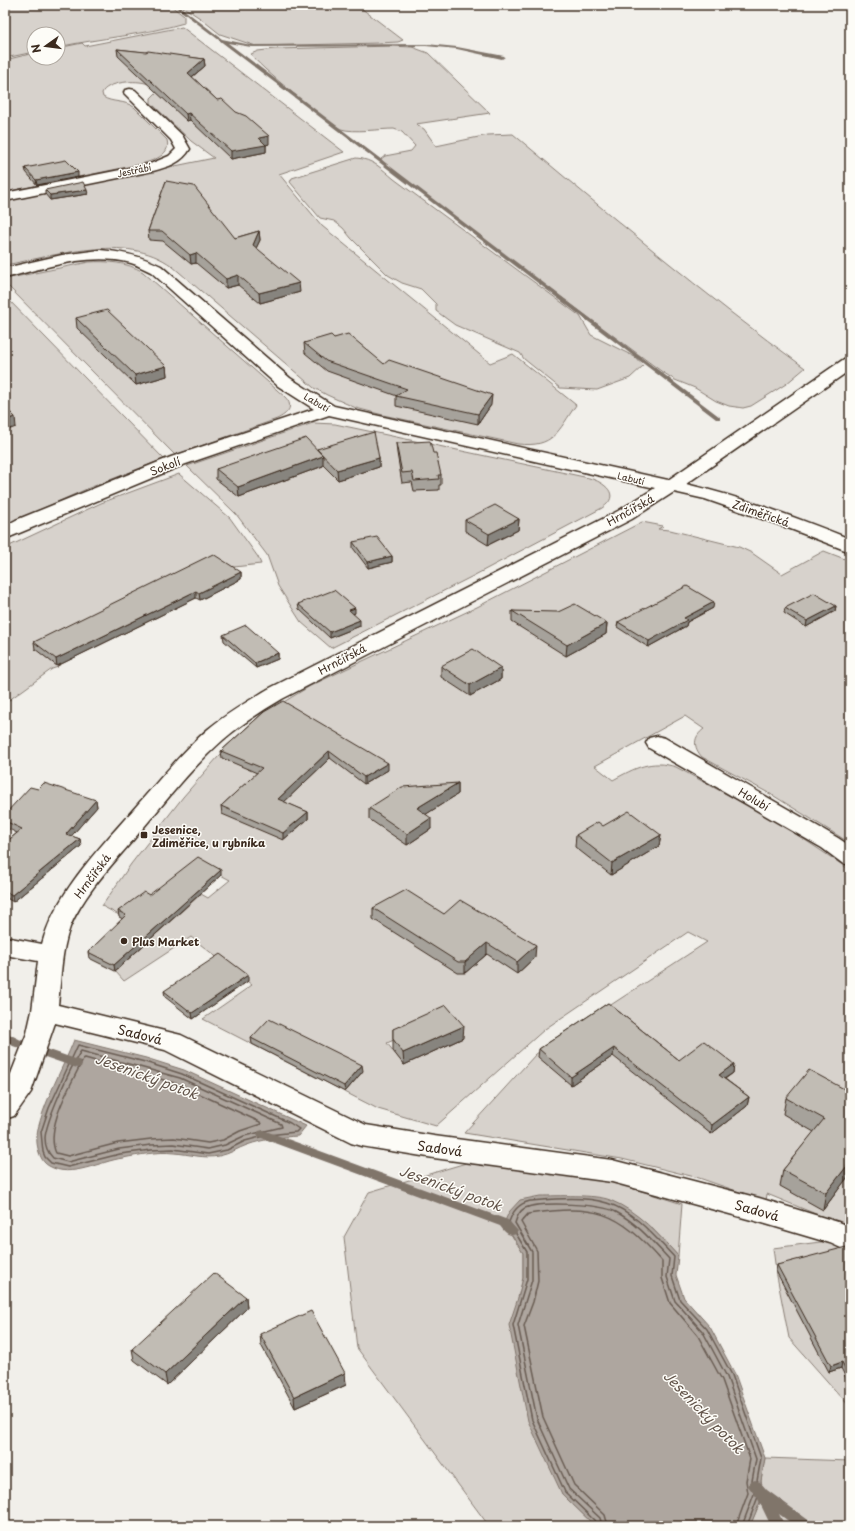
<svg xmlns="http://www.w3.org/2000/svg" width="855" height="1531" viewBox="0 0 855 1531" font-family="'Playpen Sans',sans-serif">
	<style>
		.green { fill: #d7d2cc; stroke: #897e75; fill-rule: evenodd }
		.water { fill: #aea69f; stroke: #80746b }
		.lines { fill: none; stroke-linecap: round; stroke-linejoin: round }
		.shore { stroke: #695c52; stroke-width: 1.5 }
		.stream { fill: #80746b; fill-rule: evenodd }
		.minor-casing { stroke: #3b2a1e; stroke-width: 3 }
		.minor { fill: #fdfcf7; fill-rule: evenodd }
		.wall { fill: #a6a29b; stroke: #3b2a1e }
		.shaded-wall { fill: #87847e; stroke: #3b2a1e }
		.building { fill: #c1bcb4; stroke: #3b2a1e }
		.poi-dot { fill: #3b2a1e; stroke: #fdfcf7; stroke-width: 1.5 }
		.labels { text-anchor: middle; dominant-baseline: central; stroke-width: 3; stroke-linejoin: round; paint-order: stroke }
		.far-street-label { font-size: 9px; fill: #3b2a1e; stroke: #fdfcf7 }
		.street-label { font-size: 11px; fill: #3b2a1e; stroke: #fdfcf7 }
		.poi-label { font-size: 11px; font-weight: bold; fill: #3b2a1e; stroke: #fdfcf7; text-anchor: start }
		.near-street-label { font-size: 13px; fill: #3b2a1e; stroke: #fdfcf7 }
		.near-water-label { font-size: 14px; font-style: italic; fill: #63554b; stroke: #fdfcf7 }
	</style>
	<rect width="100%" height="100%" fill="#f1efea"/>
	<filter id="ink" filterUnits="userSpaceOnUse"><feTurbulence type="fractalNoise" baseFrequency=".025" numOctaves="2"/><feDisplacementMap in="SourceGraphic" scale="8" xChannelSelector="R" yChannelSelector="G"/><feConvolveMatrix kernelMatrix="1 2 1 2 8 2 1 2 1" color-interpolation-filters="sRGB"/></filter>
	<g filter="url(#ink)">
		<path class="green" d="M5,5H170L184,16V23C143,35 100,38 58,47V34H34V52L5,58Z
			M180,5H357L403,40L398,42L379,43L256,46L220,34L200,18Z
			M182,27L344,152L279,174L322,226L490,363L513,354L576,405C558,431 554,448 518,444L383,415L356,408L327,395L314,388L172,266C126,232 55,256 5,265V201L214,158L191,141L151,103V98L157,92C154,90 151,85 148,84C137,79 106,82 102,93L103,97C112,103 124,100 134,107L167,140C172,157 148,162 137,165L5,192V60L34,53V58H58V48L82,43L85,46Z
			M392,46L412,47L428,53L490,113L416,124L424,129L436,146L488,135L513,134C609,214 704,295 805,368L786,384L751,406L743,408L729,406L716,401L695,388L675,380L661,371C569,303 477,235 386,166L381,159L385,156L411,151L415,146L402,132L394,129C380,129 353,133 341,129C331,125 254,63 251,54L258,51L275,49Z
			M356,158C373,159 382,169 394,179L580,316L591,335L635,357L643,366L630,378L597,390L560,388L524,359L520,353L455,325L436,311V304L421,289L402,283L388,275L351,238L343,228L334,221L320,218L290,182L292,178Z
			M89,262C107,261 127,262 143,272L285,397C295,407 287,414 277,419L175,455L5,283V279Z
			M5,296L164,459L89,488L5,525Z
			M313,423L335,424L589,478C604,482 622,495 602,508L473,576L331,648L301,622L278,586L267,555L236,514L187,466Z
			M179,474L230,518L258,557L261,564L225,568L36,649L58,667L52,669L5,703V548L101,503Z
			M642,522L663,526L658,529L670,530L739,547L752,553L782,574L824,551L850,561V843L774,796L702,757C693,747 693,737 704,729L685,716L595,766L613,780C635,768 651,759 676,767L778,822L850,870V1228L767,1194L766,1201L699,1178L622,1159L464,1133L536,1054L707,942L688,932L545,1029L436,1126L378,1109L203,1019L252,985L191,937L124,981L115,971L201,894L208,898L230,880L198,863L145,898L121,916L102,906L131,864L183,797L218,757L259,717L310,686L477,607ZM446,1017L404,1065L387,1043Z
			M466,1163L607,1180L682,1204L678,1256L652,1228L504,1223L523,1253V1278L518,1298L562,1494L595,1526H489L357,1348L344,1237L369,1192Z
			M828,1241L850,1251V1407L789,1338L776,1271L773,1248Z
			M765,1458L850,1461V1526H750L763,1495L761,1481Z"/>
		<path class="water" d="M74,1040L146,1058L184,1070L306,1126L298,1136C281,1137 264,1139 247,1145C238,1148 230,1154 219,1156C204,1159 190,1154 174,1153C157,1151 139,1155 123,1158C100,1161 71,1179 49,1166C41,1162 38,1151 37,1143C34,1120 65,1064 74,1040Z
			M540,1196C557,1196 595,1194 610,1200C638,1211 659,1235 678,1256L676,1275L684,1298L710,1327L735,1374L765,1458L761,1481L763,1495L750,1526H595L562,1494L528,1421L509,1325L518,1298L523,1278V1253L504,1223L509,1212L520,1200Z"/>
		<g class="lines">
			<path class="shore" d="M78,1045L145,1062L182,1074L290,1123L299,1129L296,1132L268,1135L245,1141L227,1150L208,1154L173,1149L151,1150L120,1154L68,1167L51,1163L45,1157L43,1152L41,1132L49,1108Z
				M81,1051L180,1078L281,1124L282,1127L244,1136L225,1145L208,1149L173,1144L151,1145L119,1149L68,1162L53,1158C48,1153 45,1145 45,1138C46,1121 71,1066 81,1051Z
				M85,1058L178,1084L260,1122L261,1124L240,1131L223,1140L208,1143L174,1138L151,1139L118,1143L68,1156L56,1153C44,1127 72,1084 83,1059Z
				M597,1526L596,1522L565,1492L532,1420L513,1325L527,1279V1252L509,1222C513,1211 518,1204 530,1201C554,1199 584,1196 607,1203C634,1211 655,1237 674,1257L672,1276L680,1300L707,1329L732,1375L761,1458L757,1481L759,1494L747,1526
				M602,1526L600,1518L569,1489L537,1419L518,1325L532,1280V1252L515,1223C517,1217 519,1211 525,1208C541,1201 601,1204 616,1212C637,1223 653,1242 669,1259L667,1277L675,1301L703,1332L727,1377L756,1459L752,1481L754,1494L742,1526
				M608,1526L605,1515L574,1485L543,1417L524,1326L533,1302L538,1281L537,1251L521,1222L528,1214C595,1204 617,1210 662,1261V1278L670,1303L698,1336L722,1380L750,1459L746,1481L748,1493L736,1526"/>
			<path class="stream" d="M173,5H178L222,39L251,45L426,44L457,47L504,56L505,57L502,59L457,49L426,46L251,47L228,43L720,417V419H716Z
				M5,1032L21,1040L81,1061L82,1064L81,1067L77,1068L13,1046L5,1041Z
				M263,1130L508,1220L518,1231L516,1234C508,1237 505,1232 500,1226L259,1137L257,1134L259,1131Z
				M755,1480L760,1482L767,1490L811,1522L813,1526H795L779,1514L785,1526H771L758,1499L748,1486L750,1482Z"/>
			<defs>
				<path id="minor" d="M130,89L135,90L182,135L190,149C182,163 168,167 153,171L5,201V193L150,164L169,156L176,149L171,140L124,93L125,90Z
					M100,250C123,252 141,256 161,266L290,378L334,406L668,480L844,359L850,357V370L686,484C742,497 797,518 850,539V552L788,528L705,499L674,492L632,519L282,699C262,711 241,724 223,740C190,769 162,806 134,839C111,866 84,894 70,927C61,951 61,979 58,1005L181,1035L366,1125L434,1136L612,1160L759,1198L838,1222L850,1227V1252L830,1243L759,1222L612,1182L434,1158L361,1146L351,1143L165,1050L55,1023L31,1092L14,1116L5,1119V1089L27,1033L32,1011L38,961L5,955V937L42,944C57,889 103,845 139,803C161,778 182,752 207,730C226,714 247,702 268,689L618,511L655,488L329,415L183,465L5,539V526L16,520L171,457L314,409L278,386L151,272C144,269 138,265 131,263C89,252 45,268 5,278V268L62,255Z
					M657,736L665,738L838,838L850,846V865L842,863L822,848L649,748L646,743L649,738Z"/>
			</defs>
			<use href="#minor" class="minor-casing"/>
			<use href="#minor" class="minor"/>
		</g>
		<path class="wall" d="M117,49L204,59L205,66L192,77L217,100L269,144L266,145V152L231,159L190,120L187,121L118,56Z
			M25,168L78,177L37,185L26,172Z
			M166,181L235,238L259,231L260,240L256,248L300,292L260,303L238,285L226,288L196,263L191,264L163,241L149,240L148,231Z
			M45,190L88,194L50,200L45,194Z
			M76,318L166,366L167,376L136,385L77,328Z
			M334,338L384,364L491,405L478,424L396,406V396H397L327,371L305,353L304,343Z
			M396,443L433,453L441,475V485H439V490L414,491L412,482L402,483L397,453Z
			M317,449L379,458V467L338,480L323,465V466L239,497L216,479V469L317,450Z
			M519,519L518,530L488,545L465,531V520Z
			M353,542L392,556V562L368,568L353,548Z
			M241,572V579L200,600L196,598L57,666L35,649L34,642Z
			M298,604L355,613L353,614L360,626L330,638L299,609Z
			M836,606L835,611L806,627L784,613L785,608Z
			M713,608L687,622L686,626L648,647L617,627L618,622Z
			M512,611L607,623L606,634L566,656L512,622Z
			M223,635L278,653V659L256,668L224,641Z
			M441,666L501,668V679L470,696L441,677Z
			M264,712L388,770L364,784L330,758L284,802L308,812V819L283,840L222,814L221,806L257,773L222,758L221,751Z
			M458,783V794L426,814L431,829L407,845L369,819V808Z
			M38,789L96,800L97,807L71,836L80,839L81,846L13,902L5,897V843L17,833L5,827V814Z
			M576,835H661L659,846L611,875L575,847Z
			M221,875L115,971L89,958L88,952L123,919L119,917L118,911L149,895Z
			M373,908L444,914L535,957L517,974L487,954L465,973H458L373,919Z
			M248,981L193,1019L165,997L164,991Z
			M608,1003L679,1060L734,1064L733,1073L725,1079L749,1097L747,1106L711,1134L613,1056L571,1085L538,1057L539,1049Z
			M393,1029L463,1038L404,1065L393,1051Z
			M251,1038L363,1071L345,1092L252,1044Z
			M850,1088V1174L823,1210L780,1186L783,1170L814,1132L783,1114L786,1098L846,1090Z
			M850,1254V1386L841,1368L829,1372L776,1271L777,1265Z
			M246,1297L247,1308L167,1385L134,1360L132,1349Z
			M260,1334L345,1373L346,1385L295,1408L261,1345Z"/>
		<path class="shaded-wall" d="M204,59L205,66L188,80V73Z
			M189,113L190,120L187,121L186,114Z
			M269,136V144L266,145V152L231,159V151L259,138Z
			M78,172V177L37,185L36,180Z
			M87,190L88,194L50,200V195Z
			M259,231L260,240L253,255V245Z
			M196,253V263L191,264L190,255Z
			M238,275V285L226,288V279Z
			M299,283L300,292L260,303L259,293Z
			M166,366L167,376L136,385L135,375Z
			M492,395L491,405L478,424V414Z
			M15,417L16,427L5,431V420Z
			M323,456V466L239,497L238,487Z
			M379,458V467L338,480L337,470Z
			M519,519L518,530L488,545L489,534Z
			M392,556V562L368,568V562Z
			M241,572V579L200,600L199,593Z
			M196,591V598L57,666L56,659Z
			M714,602L713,608L687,622L686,626L648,647L649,641L684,618Z
			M836,606L835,611L806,627L807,621Z
			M355,608V613L349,615V610Z
			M360,620V626L330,638V632Z
			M607,623L606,634L566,656L567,645Z
			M278,653V659L256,668L255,663Z
			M501,668V679L470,696V685Z
			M329,751L330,758L279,807L278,799Z
			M388,763V770L364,784V777Z
			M458,783V794L417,820V808Z
			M96,800L97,807L67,841L66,834Z
			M308,812V819L283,840V833Z
			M431,818V829L407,845V834Z
			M661,835L659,846L611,875L612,863Z
			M80,839L81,846L13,902L12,895Z
			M221,870V875L115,971L114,965Z
			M487,943V954L465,973V962Z
			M536,945L535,957L517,974V962Z
			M248,975V981L193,1019L192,1013Z
			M464,1026L463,1038L404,1065L403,1053Z
			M614,1048L613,1056L571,1085V1077Z
			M734,1064L733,1073L718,1083L719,1075Z
			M362,1065L363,1071L345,1092L344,1086Z
			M749,1097L747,1106L711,1134L712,1125Z
			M850,1162V1174L823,1210L826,1193Z
			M246,1297L247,1308L167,1385L165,1374Z
			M842,1362L841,1368L829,1372L831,1366Z
			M345,1373L346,1385L295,1408L294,1397Z"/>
		<path class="building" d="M117,49L146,52L148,51L204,59L188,73L217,100L222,99L236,112L246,116L269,136L259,138L266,145L231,151L189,113L186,114Z
			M66,160L78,172L36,180L25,168Z
			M166,181L194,186L235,238L259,231L253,245L299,283L259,293L238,275L226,279L196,253L190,255L162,231H148Z
			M83,182L87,190L50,195L45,190Z
			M107,310L166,366L135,375L76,318Z
			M348,334L384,364L389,360L492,395L478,414L396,396L407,389L326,361L304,343L331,335L334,338Z
			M5,407L15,417L5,420Z
			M374,432L379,458L337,470L317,449Z
			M306,438L323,456L238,487L216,469Z
			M430,441L433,453H436L441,475H438L439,479L414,481L412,472L402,473L396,443Z
			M495,505L519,519L489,534L465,520Z
			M377,537L392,556L368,562L353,542Z
			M213,554L241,572L199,593L196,591L56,659L34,642Z
			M687,586L714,602L684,618L687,620L649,641L618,622Z
			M334,590L355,608L349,610L360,620L330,632L298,604Z
			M814,593L836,606L807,621L785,608Z
			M575,604L607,623L567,645L512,611L558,612Z
			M246,625L278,653L255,663L223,635Z
			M473,649L501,668L470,685L441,666Z
			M283,701L388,763L364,777L329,751L278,799L308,812L283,833L221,806L262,768L221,751L264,712Z
			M44,783L96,800L66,834L80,839L12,895L5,891V843L22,829L5,821V814L30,787L38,789Z
			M458,783L417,808L431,818L407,834L369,808L402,787Z
			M629,811L661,835L612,863L576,835L598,822L603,826Z
			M198,857L221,870L114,965L88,952L126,915L118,911L144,892L149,895Z
			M406,890L444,914L460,900L536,945L517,962L487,943L465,962H458L373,908Z
			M220,954L248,975L192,1013L164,991Z
			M608,1003L679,1060L704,1041L734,1064L719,1075L749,1097L712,1125L614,1048L571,1077L539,1049Z
			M446,1005L464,1026L403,1053L393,1039V1029Z
			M269,1019L362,1065L344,1086L251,1038Z
			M809,1070L846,1090L850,1088V1162L826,1193L783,1170L824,1119L786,1098Z
			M846,1247L850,1254V1378L842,1362L831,1366L777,1265Z
			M214,1273L246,1297L165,1374L132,1349Z
			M311,1311L345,1373L294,1397L260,1334Z"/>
	</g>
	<g class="poi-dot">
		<rect x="140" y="831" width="8" height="8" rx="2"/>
		<circle cx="124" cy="941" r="4"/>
	</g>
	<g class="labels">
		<g class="far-street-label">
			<text transform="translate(134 170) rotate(-12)">Jestřábí</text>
			<text transform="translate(317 402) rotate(30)">Labutí</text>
			<text transform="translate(631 478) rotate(13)">Labutí</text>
		</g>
		<g class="street-label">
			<text transform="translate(165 466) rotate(-21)">Sokolí</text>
			<text transform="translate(630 510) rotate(-29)">Hrnčířská</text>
			<text transform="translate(761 513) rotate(19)">Zdiměřická</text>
			<text transform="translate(342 659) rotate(-28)">Hrnčířská</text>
			<text transform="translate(754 799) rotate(30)">Holubí</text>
			<text transform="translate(92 876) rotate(-53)">Hrnčířská</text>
		</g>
		<g class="poi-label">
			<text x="152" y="829">Jesenice,<tspan x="152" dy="13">Zdiměřice, u rybníka</tspan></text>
			<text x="132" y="941">Plus Market</text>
		</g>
		<g class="near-street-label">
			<text transform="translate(140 1034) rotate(14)">Sadová</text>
			<text transform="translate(440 1148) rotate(8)">Sadová</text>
			<text transform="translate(757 1210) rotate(16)">Sadová</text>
		</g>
		<g class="near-water-label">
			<text transform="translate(147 1076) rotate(20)">Jesenický potok</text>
			<text transform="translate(451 1188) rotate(20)">Jesenický potok</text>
			<text transform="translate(704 1412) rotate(46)">Jesenický potok</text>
		</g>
	</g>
	<rect width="855" height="1531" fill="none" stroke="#fdfcf7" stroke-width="20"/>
	<rect x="10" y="10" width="835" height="1511" fill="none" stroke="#3b2a1e" stroke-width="1.5" filter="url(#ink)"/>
	<g transform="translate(46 46) rotate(256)"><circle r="19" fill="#fdfcf7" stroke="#afa8a0"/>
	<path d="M0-3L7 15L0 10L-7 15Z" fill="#3b2a1e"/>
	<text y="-6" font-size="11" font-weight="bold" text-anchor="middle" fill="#3b2a1e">N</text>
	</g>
</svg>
